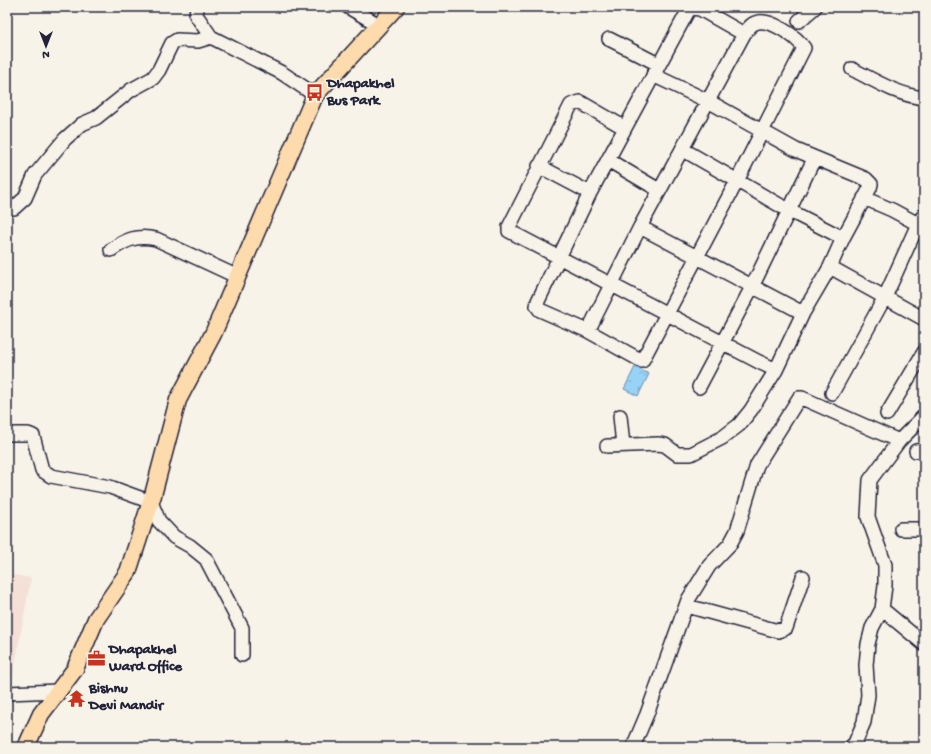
<svg xmlns="http://www.w3.org/2000/svg" width="931" height="754" viewBox="0 0 931 754" font-family="'Gochi Hand',sans-serif">
	<style>
		.built { fill: #f4e0d7 }
		.water { fill: url(#water-ripples); stroke: #688cac }
		.lines { fill: none; stroke-linecap: round; stroke-linejoin: round }
		.minor-casing { stroke: #22223b; stroke-width: 16 }
		.major-casing { stroke: #22223b; stroke-width: 19 }
		.minor { stroke: #f7f3e8; stroke-width: 13 }
		.major { stroke: #fedbac; stroke-width: 16 }
		.labels { text-anchor: middle; dominant-baseline: central; stroke-width: 3; stroke-linejoin: round; paint-order: stroke }
		.poi-label { font-size: 15px; font-weight: bold; fill: #22223b; stroke: #f7f3e8; text-anchor: start }
	</style>
	<defs>
		<pattern id="water-ripples" width="26" height="14" patternUnits="userSpaceOnUse"><rect width="26" height="14" fill="#96d3f7"/><path d="M2 4q2-2 4 0t4 0M15 11q2-2 4 0t4 0" fill="none" stroke="#81b5d5"/></pattern>
	</defs>
	<rect width="100%" height="100%" fill="#f7f3e8"/>
	<filter id="ink" filterUnits="userSpaceOnUse"><feTurbulence type="fractalNoise" baseFrequency=".025" numOctaves="2"/><feDisplacementMap in="SourceGraphic" scale="8" xChannelSelector="R" yChannelSelector="G"/><feConvolveMatrix kernelMatrix="1 2 1 2 8 2 1 2 1" color-interpolation-filters="sRGB"/></filter>
	<g filter="url(#ink)">
		<path class="built" d="M7,574L31,578L11,686L7,688Z"/>
		<path class="water" d="M635,367L649,374L638,396L624,389Z"/>
		<g class="lines">
			<defs>
				<path id="minor" d="M197,7L196,15L211,37L282,73L315,95
					M348,7L379,25
					M799,21L815,7
					M609,39L658,64
					M852,69C875,81 898,95 924,98
					M625,128L590,193L538,301L537,306L540,310L588,331L642,361L737,181L804,48C797,37 769,17 755,23C750,25 747,30 744,34
					M682,149L788,210L843,238
					M608,160L659,190
					M539,166L590,193
					M864,198L892,210L918,224
					M7,207L14,208L25,198L35,175L65,139L82,124L96,118L131,90L153,78L159,70L172,43L177,40L198,41L211,37
					M640,227L708,101L653,75
					M111,250C127,239 137,235 156,239L238,277
					M830,267L924,319
					M588,331L640,227L803,313
					M699,387L752,287L814,159
					M832,393L885,297L918,224L924,215
					M887,414L924,352
					M620,416L623,445
					M7,434H28L33,436L42,470L51,476L110,487L151,502L159,521L174,537L190,546L206,559L242,628V655
					M607,446L658,444L665,445L677,454H691L722,438L739,425L751,410L776,370L803,313L830,267L843,238L870,188L871,184L866,179L796,150L708,101L744,34L700,9L692,8L688,11L625,128L580,102L571,105L509,227V231L759,362L776,370
					M916,451L924,450
					M901,529H924
					M687,606L778,631L786,628L803,577
					M882,609L924,644
					M7,693L58,691
					M633,747L647,714L688,600L709,566L730,544L737,531L757,465L799,398H802L899,441L924,416
					M851,747L855,743L864,722L868,695L866,665L868,644L872,628L882,609L885,586V565L868,517L870,480L899,441"/>
				<path id="major" d="M26,747L41,714L75,669L96,619L128,572L153,495L178,400L213,334L315,95L396,7"/>
			</defs>
			<use href="#minor" class="minor-casing"/>
			<use href="#major" class="major-casing"/>
			<use href="#minor" class="minor"/>
			<use href="#major" class="major"/>
		</g>
	</g>
	<defs>
		<symbol id="bus-bare" viewBox="-9 -9 18 18"><path d="M-5-6H5V4H4V6H2V4H-2V6H-4V4H-5ZM-3.5-4V0h7V-4ZM-3.5 1.2v1.5H-2V1.2ZM2 1.2v1.5H3.5V1.2Z" fill="#c8321e" stroke="#f7f3e8" stroke-width="2.5" paint-order="stroke"/></symbol>
		<symbol id="office-bare" viewBox="-9 -9 18 18"><path d="M-6-3h4V-5.5h4V-3h4V5H-6ZM-1-4.5V-3h2v-1.5ZM-6 0V1H6V0Z" fill="#c8321e" stroke="#f7f3e8" stroke-width="2.5" paint-order="stroke"/></symbol>
		<symbol id="temple-bare" viewBox="-9 -9 18 18"><path d="M0-6L5-2H3V0L6.5 2.5H4V6H1.5V3h-3V6H-4V2.5H-6.5L-3 0V-2H-5Z" fill="#c8321e" stroke="#f7f3e8" stroke-width="2.5" paint-order="stroke"/></symbol>
	</defs>
	<g fill-rule="evenodd">
		<use href="#bus-bare" x="302" y="80" width="25" height="25"/>
		<use href="#office-bare" x="84" y="646" width="25" height="25"/>
		<use href="#temple-bare" x="64" y="686" width="25" height="25"/>
	</g>
	<g class="labels">
		<g class="poi-label">
			<text x="327" y="84">Dhapakhel<tspan x="327" dy="17">Bus Park</tspan></text>
			<text x="109" y="650">Dhapakhel<tspan x="109" dy="17">Ward Office</tspan></text>
			<text x="89" y="689">Bishnu<tspan x="89" dy="17">Devi Mandir</tspan></text>
		</g>
	</g>
	<rect width="931" height="754" fill="none" stroke="#f7f3e8" stroke-width="24"/>
	<rect x="12" y="12" width="907" height="730" fill="none" stroke="#22223b" stroke-width="1.5" filter="url(#ink)"/>
	<g transform="translate(46 46) rotate(180)" stroke="#f7f3e8" stroke-width="3" paint-order="stroke">
	<path d="M0-3L7 15L0 10L-7 15Z" fill="#22223b"/>
	<text y="-6" font-size="11" font-weight="bold" text-anchor="middle" fill="#22223b">N</text>
	</g>
</svg>
